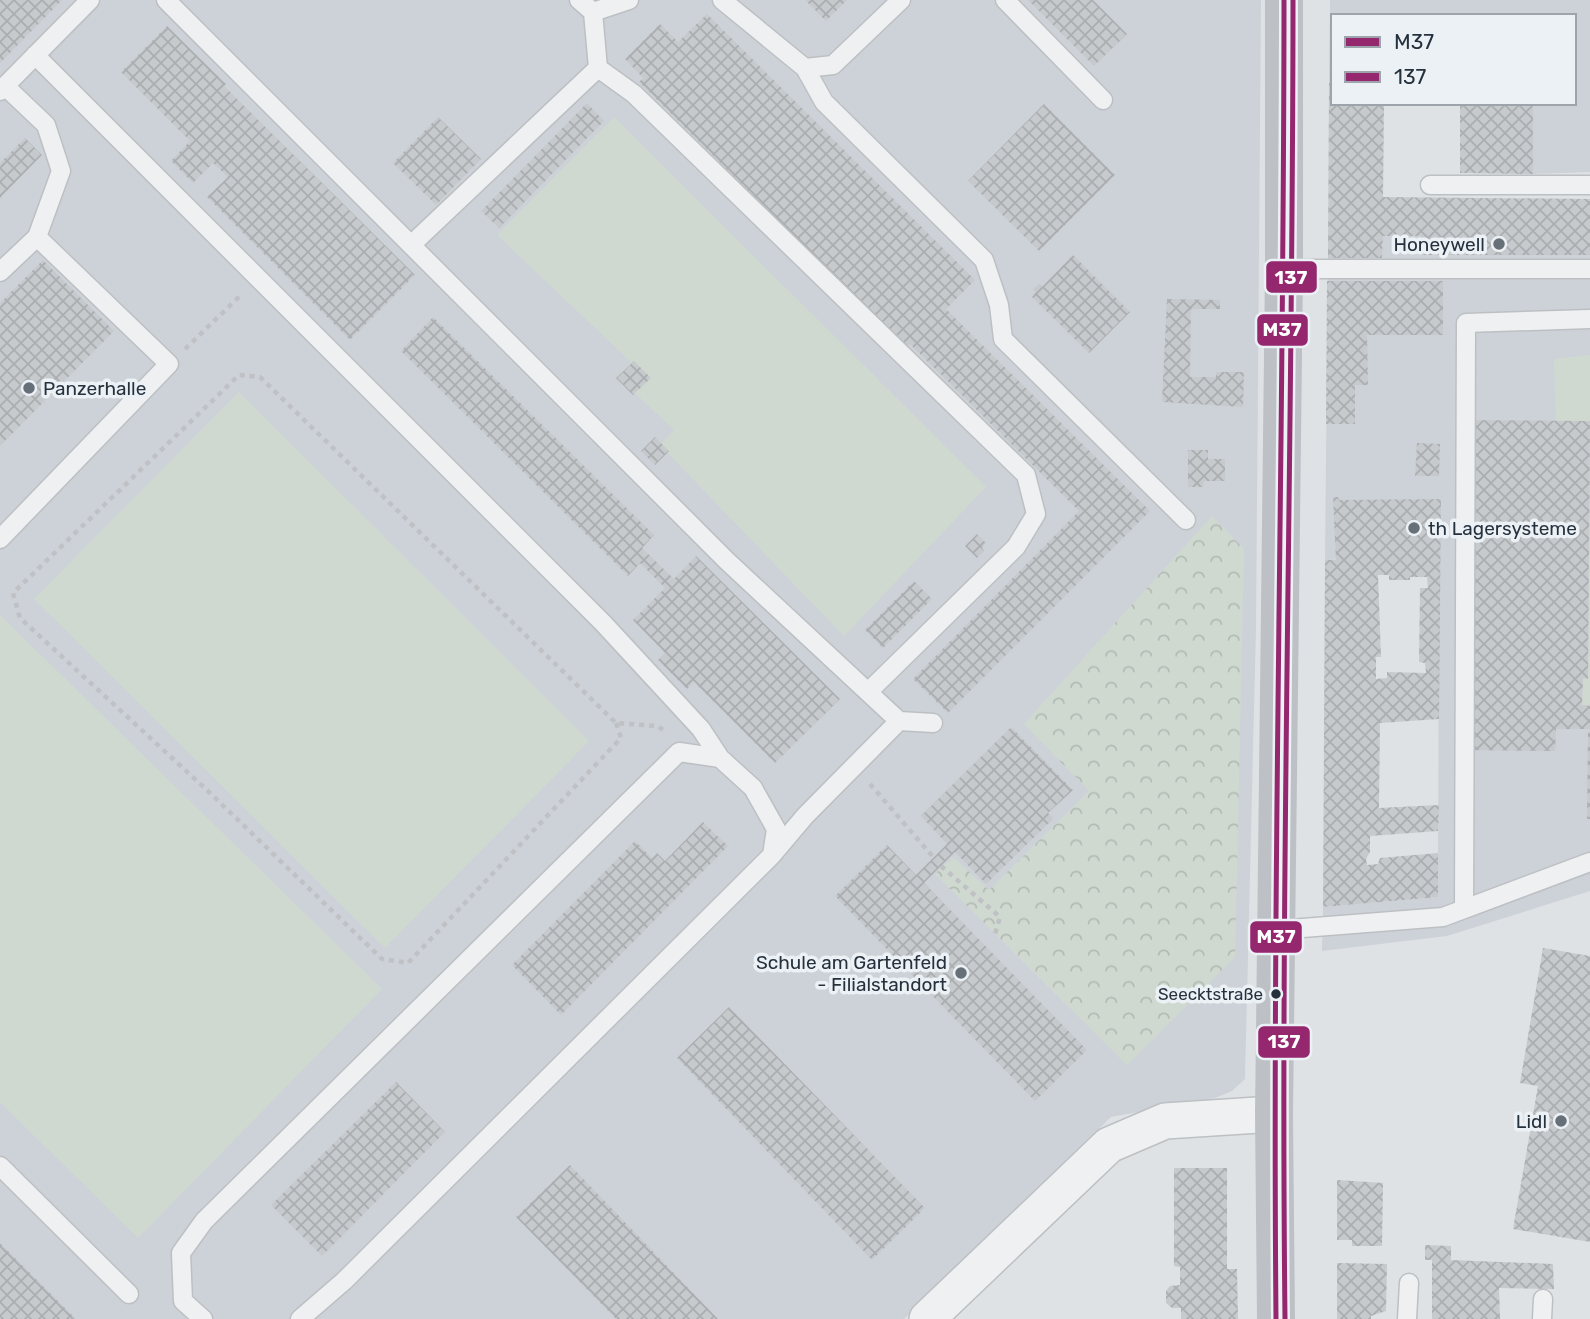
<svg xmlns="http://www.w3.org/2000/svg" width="1590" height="1319" viewBox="0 0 1590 1319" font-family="Rubik,sans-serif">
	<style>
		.built { fill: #cdd2d8 }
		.grass { fill: #d0d9d0 }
		.park { fill: url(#park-crowns) }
		.building { fill: url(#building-cross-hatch); fill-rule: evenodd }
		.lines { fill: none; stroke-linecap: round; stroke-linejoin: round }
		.lane-casing { stroke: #bdc0c3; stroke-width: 21 }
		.street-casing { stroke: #bdc0c3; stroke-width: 38 }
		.path { stroke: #bfc1c5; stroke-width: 4.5; stroke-dasharray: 5 5; stroke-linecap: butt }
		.lane { stroke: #eff0f2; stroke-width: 18 }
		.street { stroke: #eff0f2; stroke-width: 35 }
		.secondary { stroke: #bdc1c5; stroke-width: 38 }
		.bus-1-casing { stroke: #ecf1f5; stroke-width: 10 }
		.bus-2-casing { stroke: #ecf1f5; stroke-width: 10 }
		.bus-1 { stroke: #95276e; stroke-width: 5 }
		.bus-2 { stroke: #95276e; stroke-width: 5 }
		.poi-dot { fill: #676f78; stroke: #ecf1f5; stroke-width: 2.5 }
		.bus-dot { fill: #26313e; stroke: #ecf1f5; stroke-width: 2.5 }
		.labels { text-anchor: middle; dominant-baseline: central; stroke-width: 7; stroke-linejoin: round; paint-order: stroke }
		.bus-label { font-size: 17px; fill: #26313e; stroke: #ecf1f5; text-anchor: end }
		.poi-label { font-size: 19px; fill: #26313e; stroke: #ecf1f5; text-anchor: end }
		.line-badge { stroke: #ecf1f5; stroke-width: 2.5 }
		.badge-label { font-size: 19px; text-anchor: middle; font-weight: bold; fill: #fff }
	</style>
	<defs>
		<pattern id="park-crowns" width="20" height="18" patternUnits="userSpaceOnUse" patternTransform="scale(1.75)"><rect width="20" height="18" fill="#d0d9d0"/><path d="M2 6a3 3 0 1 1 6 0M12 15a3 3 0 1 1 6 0" fill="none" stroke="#b2bbb4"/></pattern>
		<pattern id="building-cross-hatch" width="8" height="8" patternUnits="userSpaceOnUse" patternTransform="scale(1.75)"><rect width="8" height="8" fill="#c7cacd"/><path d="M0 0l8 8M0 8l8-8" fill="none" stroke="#abaeb1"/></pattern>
	</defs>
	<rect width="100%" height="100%" fill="#dfe2e5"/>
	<path class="built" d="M0,0H1261L1256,628L1245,1079L1232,1091L1215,1098L1111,1117L904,1319H0Z
		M1330,0H1590V172L1533,174V103H1574V16H1333V83H1329Z
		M1383,236H1421L1422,255H1590V891L1447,936L1322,951L1323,907L1438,897L1439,557L1325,560L1328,258H1382Z"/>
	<path class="grass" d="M614,117L986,487L844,636L660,445L674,430L617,376L631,362L497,235Z
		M1590,355V421H1556L1554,359Z
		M239,392L589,741L385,948L34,599Z
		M1590,492V703L1588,706L1582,705L1583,678H1588Z
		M0,615L382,989L138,1238L0,1102Z"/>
	<path class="park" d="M1212,516L1244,549L1235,957L1127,1065L935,874L953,857L989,890L1089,791L1024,724Z"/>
	<path class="building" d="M0,0H62L0,63Z
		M805,0H847L826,21Z
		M1028,0H1093L1127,34L1094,66Z
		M707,14L975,280L946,309L1150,511L948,713L913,679L1079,511L910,344L906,348L639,82L643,78L625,59L660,24L678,42Z
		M167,26L226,84L224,86L415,275L350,340L207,197L228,177L213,163L193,183L171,161L190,141L121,72Z
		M1329,83H1333V103H1384L1383,197L1590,199V255H1421V236H1383L1382,258H1328Z
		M587,103L604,121L499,228L481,211Z
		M1460,103H1533V174L1460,173Z
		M1044,104L1115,175L1039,251L968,181Z
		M438,117L481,159L436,205L393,163Z
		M25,138L42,155L0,198V163Z
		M1073,255L1130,312L1089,353L1032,297L1036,292L1033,289L1039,284L1042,287Z
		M43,260L114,331L0,446V303Z
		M1327,281H1443V335H1367L1368,385H1355V424H1326Z
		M1167,299L1220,300V309H1191L1190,377H1216V372H1244L1243,407L1162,402Z
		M433,317L654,535L642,548L674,579L696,556L840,699L775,763L694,682L687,689L658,660L665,653L633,620L665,588L640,563L628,576L401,351Z
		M634,361L651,378L633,395L616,378Z
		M1470,420L1590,421L1588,679L1583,678L1582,705L1590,706V729H1556L1555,751L1468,750Z
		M655,437L669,451L655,465L641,451Z
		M1417,443L1440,444L1439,476H1415Z
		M1188,450H1208V459H1225V481H1204L1203,487H1188Z
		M1333,497H1338L1339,500L1441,499L1439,719L1380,723L1379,808L1439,805L1438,831L1370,836V852L1366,859L1367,865L1378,864L1380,858L1438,853V897L1323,907L1325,560H1336ZM1378,575H1389V580H1410V577H1427L1428,588H1420L1419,662L1425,663L1426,673L1387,672V678L1376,679V657H1381Z
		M977,534L986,543L982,548L984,551L977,558L965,546Z
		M914,581L932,599L883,648L865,630Z
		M1011,727L1073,790L1048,813L1053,818L1051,821L986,884L955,852L924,883L1087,1050L1035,1101L835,896L887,845L916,875L947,844L921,816Z
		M1588,732H1590V819H1587Z
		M703,822L728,846L561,1015L512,965L635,841L652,858L657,853L665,861Z
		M1543,948L1590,956V1242L1513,1229L1538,1086L1520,1083Z
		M729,1007L925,1208L872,1260L677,1058Z
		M396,1082L445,1132L322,1256L271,1205Z
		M570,1165L718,1319H616L516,1217Z
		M1174,1168H1227V1269H1237L1238,1319H1181V1308H1172L1166,1303V1291L1170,1286L1180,1285V1267L1174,1266Z
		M1337,1180L1383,1183L1382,1246H1352V1240H1337Z
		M0,1243L76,1319H0Z
		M1425,1245L1451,1246V1260L1553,1264L1554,1289L1499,1288L1500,1319H1432V1260H1425Z
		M1337,1263L1387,1264L1386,1311L1371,1316V1319H1337Z"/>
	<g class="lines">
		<defs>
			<path id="lane" d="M166,0L727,561L899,721L933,723
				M579,0L593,12L629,0
				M722,0L805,68L833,65L901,0
				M1005,0L1103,100
				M35,55L603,623L701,729L720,758
				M598,68L634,94L1026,475L1036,514L1016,547L868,692
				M805,68L824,102L984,260L999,305L1003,339L1186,520
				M0,91L90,0
				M1430,185H1590
				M411,245L598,68L593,12
				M1284,269H1590
				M0,272L37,237L61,171L46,125L5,86
				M0,539L169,364L37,237
				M1464,909L1466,323L1590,319
				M1277,930L1443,917L1590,862
				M0,1166L129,1294
				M203,1319L183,1301L181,1253L204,1221L679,752L720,758L753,788L776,829L772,855
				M300,1319L344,1281L772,855L805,816L899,721
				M1407,1319L1409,1283
				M1542,1319L1543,1299"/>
			<path id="street" d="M927,1319L1109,1145L1165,1121L1274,1114"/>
		</defs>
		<use href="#lane" class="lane-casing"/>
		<use href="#street" class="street-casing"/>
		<path class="path" d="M185,349L242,294
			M616,723L621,738L408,963L382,959L209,792L20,618L13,593L239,375L260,377L616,723L657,726L667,732
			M870,784L934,858
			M941,866L1000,917L995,934"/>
		<use href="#lane" class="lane"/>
		<use href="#street" class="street"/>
		<path class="secondary" d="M1276,1319L1274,1114L1284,269V0"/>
		<defs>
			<path id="bus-1" d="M1276,1319C1272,879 1284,440 1284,0"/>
			<path id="bus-2" d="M1285,1319C1280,879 1293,440 1293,0"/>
		</defs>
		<use href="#bus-1" class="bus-1-casing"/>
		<use href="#bus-2" class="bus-2-casing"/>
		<use href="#bus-1" class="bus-1"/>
		<use href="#bus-2" class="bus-2"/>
	</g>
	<g class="poi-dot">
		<circle cx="1499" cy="244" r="7"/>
		<circle cx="29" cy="388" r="7"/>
		<circle cx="1414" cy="528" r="7"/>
		<circle cx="961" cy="973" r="7"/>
		<circle cx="1561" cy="1121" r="7"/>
	</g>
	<circle class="bus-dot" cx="1276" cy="994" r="6"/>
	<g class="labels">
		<g class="bus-label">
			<text x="1263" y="994">Seecktstraße</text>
		</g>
		<g class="poi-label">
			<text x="1485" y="244">Honeywell</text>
			<text x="43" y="388" text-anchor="start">Panzerhalle</text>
			<text x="1428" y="528" text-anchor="start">th Lagersysteme</text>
			<text x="947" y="962">Schule am Gartenfeld<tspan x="947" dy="22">- Filialstandort</tspan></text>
			<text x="1547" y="1121">Lidl</text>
		</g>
	</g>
	<g class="line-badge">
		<rect x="1265" y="260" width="53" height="34" rx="7" fill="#95276e"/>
		<rect x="1256" y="313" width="53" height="34" rx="7" fill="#95276e"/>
		<rect x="1249" y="920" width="54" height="34" rx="7" fill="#95276e"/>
		<rect x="1257" y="1025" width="54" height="34" rx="7" fill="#95276e"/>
	</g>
	<g class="badge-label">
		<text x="1291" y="284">137</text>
		<text x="1282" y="336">M37</text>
		<text x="1276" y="943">M37</text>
		<text x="1284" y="1048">137</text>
	</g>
	<rect x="1331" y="14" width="245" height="91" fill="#ecf1f5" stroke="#9da4ac" stroke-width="2"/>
	<rect x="1345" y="37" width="35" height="10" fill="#95276e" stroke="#9da4ac" stroke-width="2"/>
	<text x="1394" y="49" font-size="21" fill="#26313e">M37</text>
	<rect x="1345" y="72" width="35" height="10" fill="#95276e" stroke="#9da4ac" stroke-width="2"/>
	<text x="1394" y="84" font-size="21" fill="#26313e">137</text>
</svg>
